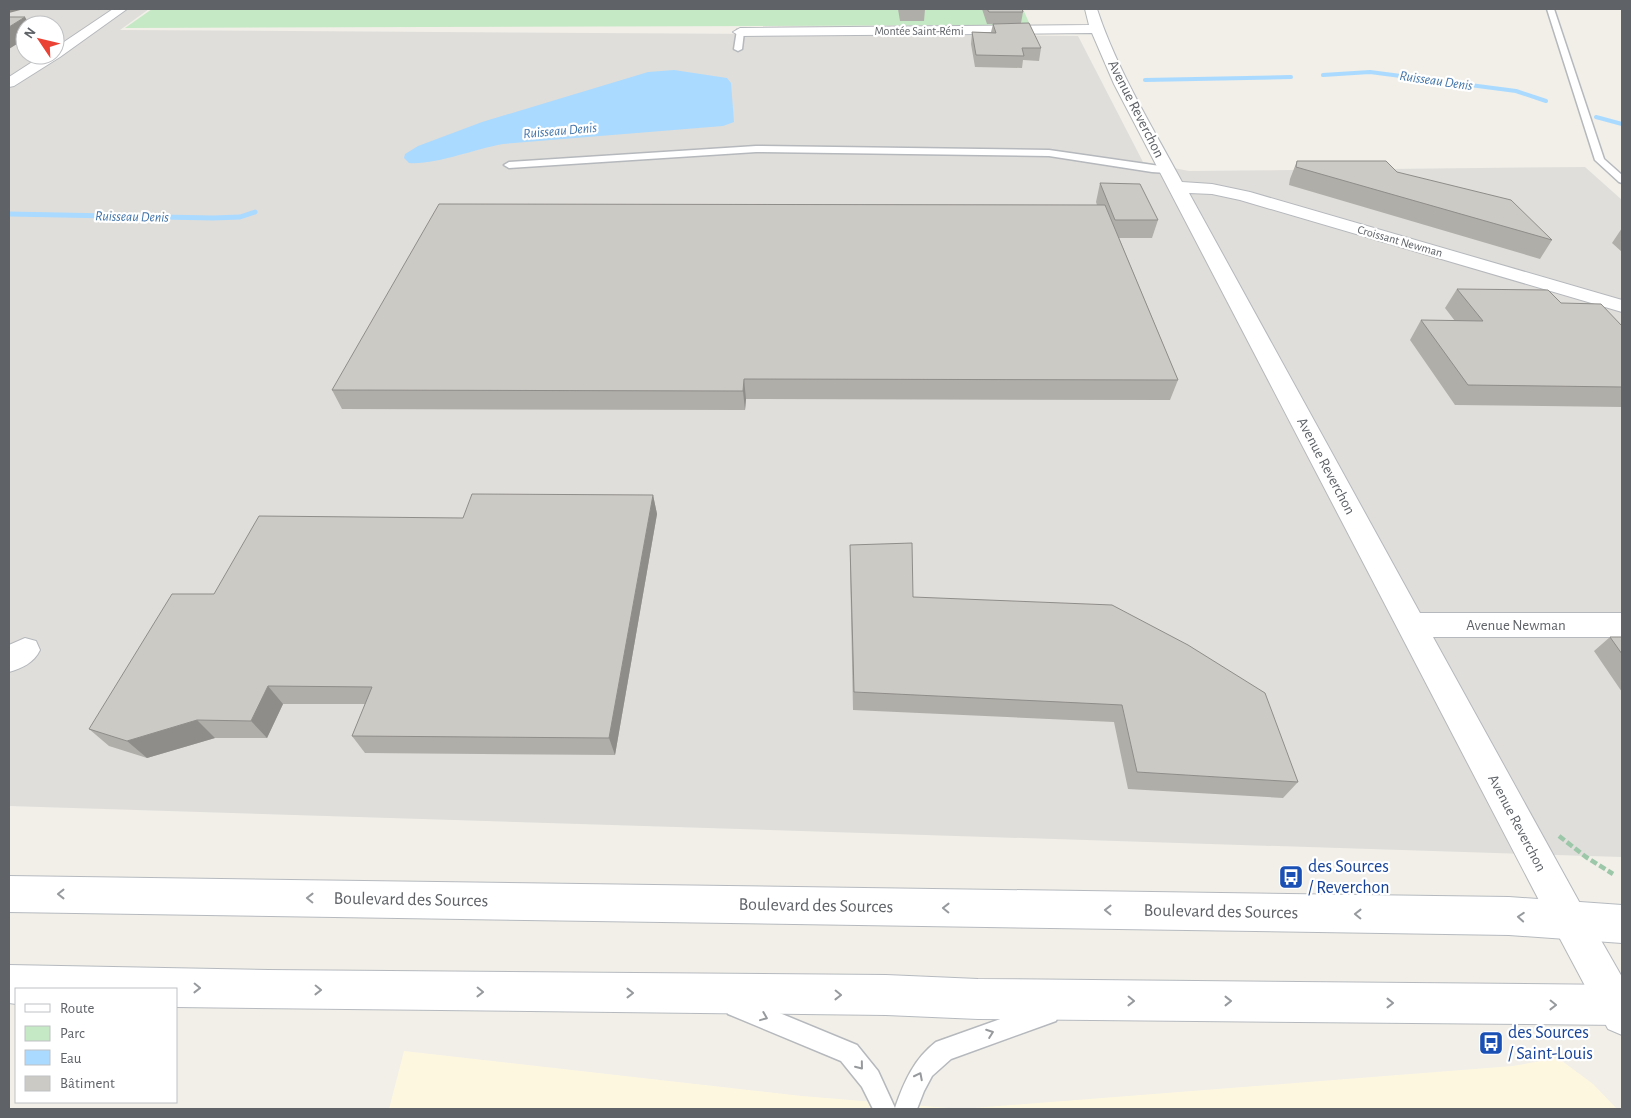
<svg xmlns="http://www.w3.org/2000/svg" width="1631" height="1118" viewBox="0 0 1631 1118" font-family="'Alegreya Sans',sans-serif">
	<style>
		.commercial { fill: #fef7e0 }
		.industrial { fill: #e0deda; fill-rule: evenodd }
		.green { fill: #c5e8c5 }
		.water { fill: #aadaff }
		.lines { fill: none; stroke-linecap: round; stroke-linejoin: round }
		.stream-far1 { stroke: #aadaff; stroke-width: 4 }
		.stream { stroke: #aadaff; stroke-width: 5 }
		.service-casing { stroke: #b5b8bc; stroke-width: 3 }
		.minor-casing { stroke: #b5b8bc; stroke-width: 2 }
		.tertiary-casing { stroke: #b5b8bc; stroke-width: 2 }
		.secondary-casing { stroke: #b6babf; stroke-width: 2 }
		.path { stroke: #9cc7a9; stroke-width: 4.5; stroke-dasharray: 7 3; stroke-linecap: butt }
		.service { fill: #fff; fill-rule: evenodd }
		.minor { fill: #fff; fill-rule: evenodd }
		.tertiary { fill: #fff; fill-rule: evenodd }
		.secondary { fill: #fff; fill-rule: evenodd }
		.wall { fill: #afaea9 }
		.shaded-wall { fill: #8f8d8a }
		.building { fill: #cccac5; stroke: #8f8d8a }
		.oneway { stroke: #979a9d }
		.labels { text-anchor: middle; dominant-baseline: central; stroke-width: 4.5; stroke-linejoin: round; paint-order: stroke }
		.far-street-label { font-size: 12px; fill: #5f6368; stroke: #fff }
		.far-water-label { font-size: 14px; font-style: italic; fill: #4174aa; stroke: #fff }
		.street-label { font-size: 15px; fill: #5f6368; stroke: #fff }
		.near-transit-label { font-size: 18px; fill: #164399; stroke: #fff; text-anchor: start }
		.near-street-label { font-size: 18px; fill: #5f6368; stroke: #fff }
	</style>
	<rect width="100%" height="100%" fill="#f1efe8"/>
	<path class="commercial" d="M404,1051L802,1096L960,1109L1513,1066L1558,1058L1593,1084L1617,1109H389Z"/>
	<path class="industrial" d="M9,9H149L120,30L1078,36L1143,162L1189,171L1585,167L1622,200V857L9,806ZM25,25H55V55H25Z"/>
	<path class="green" d="M152,9H1023L1030,25L125,28Z"/>
	<path class="water" d="M674,70L727,78L731,83L734,122L723,126L503,144C474,149 436,165 409,163L404,158L405,154L418,146L482,122L648,72Z"/>
	<g class="lines">
		<path class="stream-far1" d="M1323,75L1370,72L1516,91L1546,101
			M1145,80L1291,77
			M1596,117L1622,124"/>
		<path class="stream" d="M9,214L213,218L240,217L255,212"/>
		<defs>
			<path id="service" d="M1547,9H1554L1604,159L1622,175V183L1619,182L1595,160Z
				M737,30L744,32L742,49L738,51L734,49Z
				M756,146L1049,150L1167,167L1172,170L1167,173L1152,172L1049,156L756,152L509,168L504,165L509,162Z
				M736,995L857,1045L878,1071L895,1108C904,1082 914,1059 936,1042L1048,1002L1056,1005L1059,1013L1056,1021L951,1059L932,1076L924,1091L917,1109H873L862,1087L841,1061L728,1014L725,1006L728,998Z"/>
			<path id="minor" d="M113,9H127L60,57L14,86L9,87V77L43,55H55V48Z
				M1085,9H1097C1117,70 1152,126 1182,182L1212,184L1250,192L1622,300V312L1240,200L1212,194L1189,193L1420,613H1622V637H1433L1582,907L1588,920L1582,933L1569,939L1556,933L1114,84L1092,33L740,36L733,32L740,28L1089,25Z
				M25,638L36,641L40,650C34,663 22,668 9,672V645Z"/>
			<path id="tertiary" d="M1569,901L1582,907L1622,977V1035L1608,1029L1550,920L1556,907Z"/>
			<path id="secondary" d="M9,876L1509,897L1622,905V943L1509,935L9,912Z
				M9,965L269,970L886,975L978,979L1622,985V1025L978,1019L886,1015L176,1007V989H16V1004L9,1003Z"/>
		</defs>
		<use href="#service" class="service-casing"/>
		<use href="#minor" class="minor-casing"/>
		<use href="#tertiary" class="tertiary-casing"/>
		<use href="#secondary" class="secondary-casing"/>
		<path class="path" d="M1559,836L1586,857L1613,874"/>
		<use href="#service" class="service"/>
		<use href="#minor" class="minor"/>
		<use href="#tertiary" class="tertiary"/>
		<use href="#secondary" class="secondary"/>
	</g>
	<path class="wall" d="M898,9H925L924,21H900Z
		M982,9H1022L1023,12L1021,23L1041,48L1039,61L1023,60L1022,68L975,67L971,44L972,32H991L993,24H987Z
		M1297,161L1397,172L1552,240L1540,259L1289,185L1290,179Z
		M1100,183L1158,220L1152,238H1119L1178,380L1170,400L746,399L745,410L342,409L332,390L1097,205L1096,202Z
		M1622,228V252L1612,243Z
		M1457,289L1561,303L1622,326V407L1455,405L1410,340L1421,320L1455,321L1445,308Z
		M653,495L657,514L615,755L365,753L352,736L365,704H283L267,738H215L147,758L109,746L89,729L214,594L463,518Z
		M850,545L913,597L1298,782L1283,798L1128,789L1114,722L853,710L850,564Z
		M1610,637H1622V692L1594,651Z"/>
	<path class="shaded-wall" d="M9,9H24L9,13Z
		M25,17L30,25H25V39L9,49V27Z
		M744,379L746,399L745,410L743,391Z
		M653,495L657,514L615,755L609,738Z
		M268,686L283,704L267,738L251,721Z
		M197,720L215,738L147,758L127,741Z"/>
	<path class="building" d="M987,9H1022L1023,12H989Z
		M9,17H25L9,27Z
		M1029,23L1041,48H1022L1024,56L976,55L972,32L996,33L993,24Z
		M1297,161H1386L1397,172L1511,200L1552,240L1296,167Z
		M1100,183L1140,184L1158,220H1115Z
		M439,204L1105,205L1178,380L744,379L743,391L332,390Z
		M1457,289L1548,290L1561,303L1601,304L1622,326V387L1468,385L1421,320L1483,321Z
		M472,494L653,495L609,738L352,736L372,687L268,686L251,721L197,720L127,741L89,729L172,594H214L259,516L463,518Z
		M912,543L913,597L1112,605L1188,645L1265,693L1298,782L1137,772L1122,705L854,692L850,545Z
		M1610,637H1622V654Z"/>
	<defs><path id="oneway-chevron" d="M-2-3.5L2.5 0L-2 3.5" fill="none" stroke-width="1.6" stroke-linecap="round" stroke-linejoin="round" transform="scale(1.25)"/></defs>
	<g class="oneway">
		<use href="#oneway-chevron" transform="translate(61 894) rotate(-180)"/>
		<use href="#oneway-chevron" transform="translate(310 898) rotate(-179)"/>
		<use href="#oneway-chevron" transform="translate(946 908) rotate(-179)"/>
		<use href="#oneway-chevron" transform="translate(1108 910) rotate(-179)"/>
		<use href="#oneway-chevron" transform="translate(1358 914) rotate(-179)"/>
		<use href="#oneway-chevron" transform="translate(1521 917) rotate(-176)"/>
		<use href="#oneway-chevron" transform="translate(197 988) rotate(1)"/>
		<use href="#oneway-chevron" transform="translate(318 990) rotate(1)"/>
		<use href="#oneway-chevron" transform="translate(480 992) rotate(1)"/>
		<use href="#oneway-chevron" transform="translate(630 993)"/>
		<use href="#oneway-chevron" transform="translate(838 995) rotate(1)"/>
		<use href="#oneway-chevron" transform="translate(1131 1001) rotate(1)"/>
		<use href="#oneway-chevron" transform="translate(1228 1001)"/>
		<use href="#oneway-chevron" transform="translate(1390 1003)"/>
		<use href="#oneway-chevron" transform="translate(1553 1005) rotate(1)"/>
		<use href="#oneway-chevron" transform="translate(764 1017) rotate(22)"/>
		<use href="#oneway-chevron" transform="translate(990 1033) rotate(-20)"/>
		<use href="#oneway-chevron" transform="translate(860 1066) rotate(51)"/>
		<use href="#oneway-chevron" transform="translate(919 1076) rotate(-63)"/>
	</g>
	<defs>
		<symbol id="bus-square" viewBox="-11 -11 22 22"><rect x="-9" y="-9" width="18" height="18" rx="4" fill="#1a4fb4" stroke="#fff"/><path d="M-5-6H5V4H4V6H2V4H-2V6H-4V4H-5ZM-3.5-4V0h7V-4ZM-3.5 1.2v1.5H-2V1.2ZM2 1.2v1.5H3.5V1.2Z" fill="#fff"/></symbol>
	</defs>
	<g fill-rule="evenodd">
		<use href="#bus-square" x="1277" y="863" width="28" height="28"/>
		<use href="#bus-square" x="1477" y="1029" width="28" height="28"/>
	</g>
	<g class="labels">
		<g class="far-street-label">
			<text x="919" y="31">Montée Saint-Rémi</text>
			<text transform="translate(1400 241) rotate(16)">Croissant Newman</text>
		</g>
		<g class="far-water-label">
			<text transform="translate(1436 81) rotate(8)">Ruisseau Denis</text>
			<text transform="translate(560 131) rotate(-5)">Ruisseau Denis</text>
			<text transform="translate(132 217) rotate(1)">Ruisseau Denis</text>
		</g>
		<g class="street-label">
			<text transform="translate(1136 109) rotate(63)">Avenue Reverchon</text>
			<text transform="translate(1326 466) rotate(62)">Avenue Reverchon</text>
			<text x="1516" y="625">Avenue Newman</text>
			<text transform="translate(1517 823) rotate(62)">Avenue Reverchon</text>
		</g>
		<g class="near-transit-label">
			<text x="1308" y="867">des Sources<tspan x="1308" dy="21">/ Reverchon</tspan></text>
			<text x="1508" y="1033">des Sources<tspan x="1508" dy="21">/ Saint-Louis</tspan></text>
		</g>
		<g class="near-street-label">
			<text transform="translate(411 900) rotate(1)">Boulevard des Sources</text>
			<text transform="translate(816 906) rotate(1)">Boulevard des Sources</text>
			<text transform="translate(1221 912) rotate(1)">Boulevard des Sources</text>
		</g>
	</g>
	<rect width="1631" height="1118" fill="none" stroke="#5f6368" stroke-width="20"/>
	<rect x="15" y="988" width="162" height="115" fill="#ffffff" stroke="#bfc1c3"/>
	<rect x="25" y="1004" width="25" height="8" fill="#ffffff" stroke="#bfc1c3"/>
	<text x="60" y="1013" font-size="15" fill="#5f6368">Route</text>
	<rect x="25" y="1026" width="25" height="15" fill="#c5e8c5" stroke="#bfc1c3"/>
	<text x="60" y="1038" font-size="15" fill="#5f6368">Parc</text>
	<rect x="25" y="1050" width="25" height="15" fill="#aadaff" stroke="#bfc1c3"/>
	<text x="60" y="1063" font-size="15" fill="#5f6368">Eau</text>
	<rect x="25" y="1076" width="25" height="15" fill="#cccac5" stroke="#bfc1c3"/>
	<text x="60" y="1088" font-size="15" fill="#5f6368">Bâtiment</text>
	<g transform="translate(40 40) rotate(305)"><circle r="24" fill="#ffffff" stroke="#bfc1c3"/>
	<path d="M0-4L9 19L0 12L-9 19Z" fill="#ea4335"/>
	<text y="-8" font-size="14" font-weight="bold" text-anchor="middle" fill="#5f6368">N</text>
	</g>
</svg>
